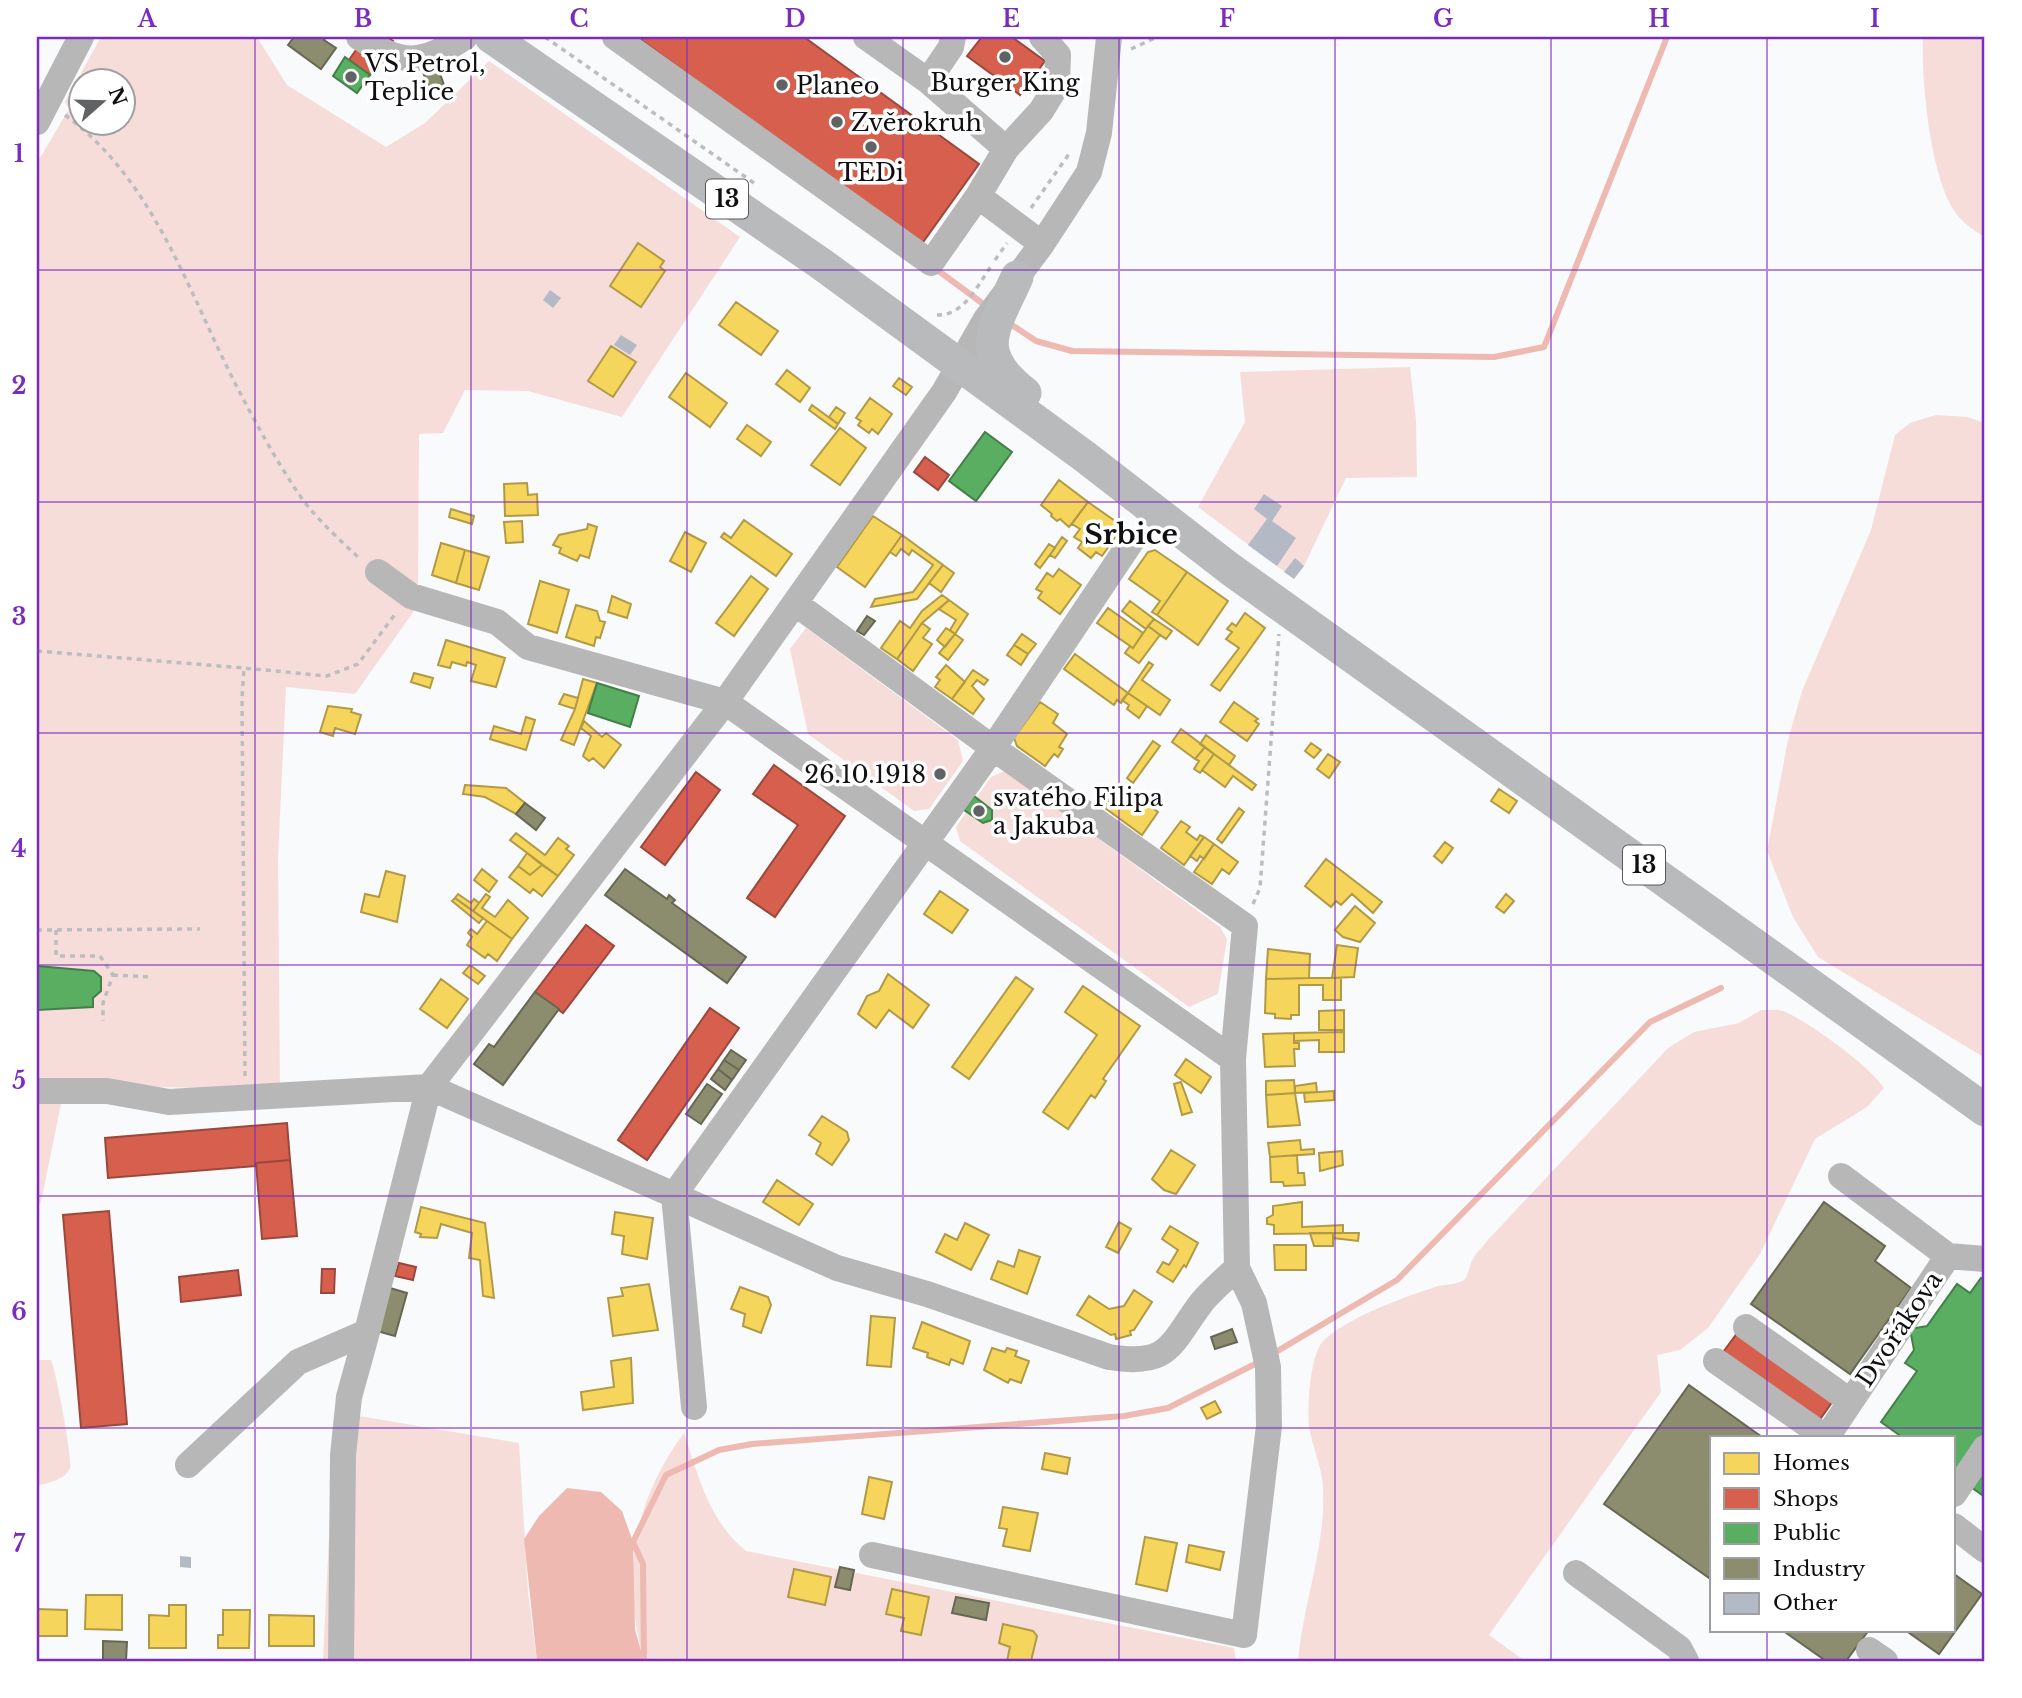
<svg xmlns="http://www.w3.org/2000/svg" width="2022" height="1698" viewBox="0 0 2022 1698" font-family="'Libre Baskerville',serif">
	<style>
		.green { fill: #f6ddd9; fill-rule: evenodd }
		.water { fill: #eeb9b0 }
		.homes { fill: #f6d55c; stroke: #b19a46; stroke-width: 2 }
		.shops { fill: #d6604d; stroke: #9b483c; stroke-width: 2 }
		.public { fill: #5aae61; stroke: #447f4a; stroke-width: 2 }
		.industry { fill: #8c8c6e; stroke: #676753; stroke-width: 2 }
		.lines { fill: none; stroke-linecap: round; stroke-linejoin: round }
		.stream { stroke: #eeb9b0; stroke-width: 6 }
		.building { fill: #b3b9c5 }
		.path { stroke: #bcbdbe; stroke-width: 3.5; stroke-dasharray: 5 5; stroke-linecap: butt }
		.minor { stroke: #b7b7b8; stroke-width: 26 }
		.major { stroke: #b8babb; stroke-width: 33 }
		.grid { fill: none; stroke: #7b2cbf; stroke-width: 2; stroke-opacity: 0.55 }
		.poi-dot { fill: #616265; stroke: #fff; stroke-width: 2.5 }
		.labels { text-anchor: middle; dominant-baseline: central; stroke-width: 7; stroke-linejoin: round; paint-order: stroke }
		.shield { fill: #fff; stroke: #58585a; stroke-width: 2 }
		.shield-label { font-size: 23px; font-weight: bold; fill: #101013 }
		.poi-label { font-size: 24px; fill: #101013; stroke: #fff; text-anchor: start }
		.street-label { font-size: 24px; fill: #101013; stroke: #fff }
		.quarter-label { font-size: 28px; font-weight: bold; fill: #101013; stroke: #fff }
		.neatline { fill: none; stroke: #7b2cbf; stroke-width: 2.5 }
		.grid-label { font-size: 23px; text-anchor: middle; font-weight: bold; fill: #7b2cbf }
	</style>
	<rect width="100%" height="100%" fill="#f8fafc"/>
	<path class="green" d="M101,37H257L287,85L386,147L425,123L489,61L740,237L622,417L528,391L465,390L443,433L419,434L418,583L414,611L355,694L286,687L278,858L280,1090L37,1084V163L69,109L65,102ZM80,80H122V122H80Z
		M1923,37H1985V237C1973,230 1960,221 1953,209C1930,172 1921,80 1923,37Z
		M1410,367L1416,420L1417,477L1346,478L1304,566L1294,579L1198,507L1245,422L1240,372Z
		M1936,415L1967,417L1985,423V1058L1818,957L1793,917L1767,851L1788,740L1802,691L1871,530L1895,435L1910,423Z
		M806,628L958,740L963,761L929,809L914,811L808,734L790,649Z
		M1005,771L1220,927L1227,939L1218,994L1189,1007L960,841L956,827L991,777Z
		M1761,1010C1769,1010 1776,1009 1783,1011C1808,1021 1870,1066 1884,1088L1867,1107L1815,1139L1760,1254L1708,1328L1680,1350L1657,1355L1661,1392L1489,1635L1525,1661H1298C1303,1603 1326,1547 1323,1488C1322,1466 1312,1447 1309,1426C1307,1407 1310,1351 1325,1339C1352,1316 1402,1298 1435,1287C1444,1284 1459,1285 1465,1279C1469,1274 1469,1265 1473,1259C1476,1253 1482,1248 1486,1242L1668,1048L1694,1032L1739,1023Z
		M62,1099L41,1202L37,1208V1102Z
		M37,1360H51C56,1370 73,1462 70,1468C64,1481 49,1482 37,1486Z
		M335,1412L519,1443L528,1593L537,1661H323Z
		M684,1433C699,1478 709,1521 746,1551L1234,1648L1236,1661H644C621,1577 632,1503 684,1433Z"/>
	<path class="water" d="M567,1488L601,1492L622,1511L633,1542L635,1630L644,1661H537L524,1539L539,1516Z"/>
	<path class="homes" d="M638,243L664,261L660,267L665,271L641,307L610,286Z
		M736,302L778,331L761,355L719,325Z
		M611,346L636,362L613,397L588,381Z
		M787,370L810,388L800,402L776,384Z
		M686,373L727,403L710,427L669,397Z
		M899,378L912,387L906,395L893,386Z
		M870,398L892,414L878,434L872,429L869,433L858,425L861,421L856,418Z
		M812,405L838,424L835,429L809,410Z
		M836,407L845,413L838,424L829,417Z
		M747,425L771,442L761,456L737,439Z
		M840,428L866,448L840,485L811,465Z
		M1059,480L1088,502L1069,527L1060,519L1057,521L1051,516L1052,514L1041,505Z
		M527,483L528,495L537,494L538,515L505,516L504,484Z
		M1088,502L1118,523L1119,532L1102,556L1096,552L1091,558L1078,548L1082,542L1074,537L1080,529L1072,524Z
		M451,509L474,516L472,524L449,517Z
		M873,516L902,535L865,587L837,567Z
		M744,520L792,554L776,576L721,537L724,533L731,538Z
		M522,521L523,542L506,543L504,522Z
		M588,524L597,527L589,558L580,555L577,561L559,553L561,548L553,545L559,535L587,529Z
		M685,532L706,543L691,572L670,561Z
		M902,535L943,565L917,599L871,607L875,599L913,592L933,565L912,550L909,555L901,549L896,556L890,552Z
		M1062,537L1067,541L1055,558L1050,555Z
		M441,543L465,550L456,583L432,575Z
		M1049,544L1055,548L1040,568L1035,564Z
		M465,550L489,557L479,590L456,583Z
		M1155,550L1187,572L1157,615L1152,612L1160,601L1129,579L1148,552Z
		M943,565L954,573L941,592L929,583Z
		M1059,569L1081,585L1060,614L1038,598L1042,592L1036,589L1047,573L1053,577Z
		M1187,572L1228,601L1198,645L1157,615Z
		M751,576L768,589L734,636L716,623Z
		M540,581L569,590L557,633L528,624Z
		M942,595L949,600L922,623L897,659L881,648L900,621L910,628L922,611Z
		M612,596L631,604L627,618L608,612Z
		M949,600L968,614L955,634L950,630L956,620L939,609Z
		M1130,601L1154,619L1146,629L1122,611Z
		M576,605L597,611L600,621L605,622L600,638L596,637L594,646L566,637Z
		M1108,608L1143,633L1133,648L1097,623Z
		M1245,613L1265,628L1220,691L1211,685L1239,648L1226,639L1232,632L1227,629L1232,623L1236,626Z
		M1154,619L1172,631L1166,639L1148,626Z
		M922,623L930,629L923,638L932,644L913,671L897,659Z
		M1148,626L1160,635L1139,663L1125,653L1130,646L1133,648Z
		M946,628L955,634L945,647L937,640Z
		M955,634L963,640L948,660L939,653Z
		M1022,634L1036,644L1028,654L1014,645Z
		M446,640L505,658L496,687L471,681L476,665L467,662L466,666L452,662L450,668L438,665Z
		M1014,645L1028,654L1021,665L1007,655Z
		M1075,654L1128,693L1121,703L1117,700L1114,705L1064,669Z
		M1149,662L1153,665L1142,680L1170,700L1160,715L1128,693Z
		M946,665L965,682L952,699L935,687L940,680L936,677Z
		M973,670L988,680L984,685L977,680L972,686L984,699L973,714L952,699Z
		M414,673L433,678L430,688L411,682Z
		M583,679L597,683L574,745L561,740L575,709Z
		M1128,693L1147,706L1139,718L1127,709L1129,705L1122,700Z
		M564,694L578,698L575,709L559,704Z
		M1040,702L1058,714L1053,723L1067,734L1059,747L1063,749L1058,757L1054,754L1045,766L1017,746L1014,738Z
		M1234,702L1258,719L1255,721L1259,724L1247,741L1220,722Z
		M328,706L352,709L351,712L361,715L355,734L335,728L333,736L320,732Z
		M526,717L535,720L526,750L490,739L494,726L521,734Z
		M584,721L602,737L606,733L621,745L604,768L593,758L589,761L583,756L591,736L581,728Z
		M1181,729L1205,747L1195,759L1172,742Z
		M1206,735L1235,756L1229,765L1200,744Z
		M1153,741L1160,746L1133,783L1127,778Z
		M1311,743L1321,750L1314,758L1305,751Z
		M1205,747L1214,754L1200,773L1194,769L1199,761L1195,759Z
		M1214,754L1256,785L1252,790L1233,776L1225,787L1202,770Z
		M1328,754L1340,762L1329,778L1317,769Z
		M465,785L506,788L525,803L516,814L485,797L463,794Z
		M1121,786L1136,796L1139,792L1143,795L1140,799L1158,812L1142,835L1105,808Z
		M1108,787L1115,792L1104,807L1097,802Z
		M1499,789L1517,801L1509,813L1491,801Z
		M1239,808L1244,812L1222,843L1217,839Z
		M1181,821L1190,827L1186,832L1197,840L1200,835L1204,837L1184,865L1161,848Z
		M516,833L545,855L558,838L569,846L566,849L574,855L558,876L510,840Z
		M1204,837L1214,844L1204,859L1200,856L1197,861L1190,856Z
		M1445,842L1453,848L1442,863L1434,856Z
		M1214,844L1238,862L1229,874L1222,869L1212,884L1194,872Z
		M527,853L542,865L530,875L518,866Z
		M1326,859L1382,902L1373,913L1352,894L1341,905L1336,901L1331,907L1305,886Z
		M542,865L558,876L542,896L533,889L530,893L509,877L518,866L530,875Z
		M482,869L497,881L489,892L474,880Z
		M386,871L405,876L397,922L361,912L365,894L379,897Z
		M940,891L968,910L952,933L924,914Z
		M458,894L471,903L474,899L479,903L473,911L455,898Z
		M486,894L490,897L482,908L495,917L508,900L528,918L512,939L473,911Z
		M1506,894L1514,901L1504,913L1496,907Z
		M455,898L483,918L479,923L452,901Z
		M1355,906L1375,923L1360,942L1343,937L1335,930Z
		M487,921L512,939L497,961L488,954L485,958L467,945L472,937L468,933L471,929L477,934Z
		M1337,945L1358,948L1354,977L1332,978Z
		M1268,949L1310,954L1309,978L1266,979Z
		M470,965L485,976L478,984L463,973Z
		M888,974L929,1005L913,1028L889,1010L876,1028L858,1014L867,996L879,991Z
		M1016,977L1033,989L969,1079L952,1067Z
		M1309,978H1341V1000H1323V985H1299V1015H1291V1019L1275,1018V1014L1265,1013L1266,979Z
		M441,979L468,999L447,1028L420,1009Z
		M1083,986L1140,1026L1103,1079L1106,1081L1095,1098L1091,1095L1068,1129L1043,1112L1097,1035L1065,1012Z
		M1344,1010V1030H1319V1011Z
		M1344,1032V1052H1319V1040L1294,1041V1033Z
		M1294,1033V1043H1299V1049H1294L1295,1066L1265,1067L1263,1034Z
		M1186,1059L1211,1077L1201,1093L1175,1075Z
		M1294,1080L1295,1093L1266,1095V1081Z
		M1181,1082L1192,1112L1182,1115L1174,1084Z
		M1316,1083L1317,1092L1295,1093V1086Z
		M1334,1091V1100L1305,1102L1304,1093Z
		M1295,1093L1300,1125L1268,1127L1266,1095Z
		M822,1116L847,1132L849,1140L832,1165L816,1154L821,1143L809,1135Z
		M1300,1140L1301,1150L1314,1149V1154L1270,1157L1268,1143Z
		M1171,1150L1195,1165L1176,1194L1164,1190L1152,1179Z
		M1342,1151L1343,1165L1320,1171L1319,1153Z
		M1297,1155L1298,1173H1304L1305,1185L1284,1186L1283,1182H1271L1270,1157Z
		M777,1180L813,1204L799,1225L763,1202Z
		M1302,1202V1227L1343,1225V1233L1274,1234V1225L1267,1224V1218L1273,1215V1206Z
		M421,1207L485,1223L494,1298L483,1296L480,1260L469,1258L472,1233L441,1224L437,1238L420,1237L421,1234L415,1232Z
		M615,1212L653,1218L647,1259L622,1254L624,1236L612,1234Z
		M1119,1222L1131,1229L1118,1253L1106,1247Z
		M965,1223L989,1235L971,1270L936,1252L945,1234L957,1240Z
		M1170,1226L1198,1243L1186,1267L1184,1265L1173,1282L1157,1272L1163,1262L1169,1265L1178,1250L1162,1239Z
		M1310,1233H1333V1246H1314Z
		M1333,1233H1359L1358,1241L1333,1238Z
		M1274,1245H1306V1270H1275Z
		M1019,1250L1040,1257L1027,1294L991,1279L998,1261L1014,1267Z
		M649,1284L658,1330L613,1336L608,1298L623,1296L621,1288Z
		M740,1287L768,1297L771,1305L761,1333L743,1326L745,1314L731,1309Z
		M1134,1290L1152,1302L1134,1330L1130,1331L1131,1335L1116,1339L1115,1334L1111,1335L1077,1315L1089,1296L1109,1309L1124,1306Z
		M871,1316L895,1318L891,1367L867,1365Z
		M922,1322L970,1341L963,1364L951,1359L949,1365L927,1357L928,1353L913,1348Z
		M992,1348L1005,1352L1007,1348L1017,1351L1015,1356L1029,1361L1021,1383L1010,1379L1008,1383L984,1370Z
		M631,1358L633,1403L583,1410L581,1392L614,1387L611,1361Z
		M1215,1401L1221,1412L1207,1419L1201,1408Z
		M1045,1453L1070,1458L1067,1474L1042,1469Z
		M869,1477L892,1482L884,1519L862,1514Z
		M1003,1507L1038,1513L1030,1551L1003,1546L1007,1529L999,1528Z
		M1145,1537L1177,1543L1167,1591L1136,1584Z
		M1189,1545L1224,1552L1220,1570L1186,1562Z
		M794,1569L831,1577L825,1605L788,1597Z
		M892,1589L929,1597L921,1635L901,1631L904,1618L886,1614Z
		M86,1595H122V1630L85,1629Z
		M169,1605H186V1648H149V1615L169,1616Z
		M37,1609L67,1610V1636H37Z
		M223,1610H250L249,1648H218V1635H223Z
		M269,1615L314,1616V1646H269Z
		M1003,1624L1033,1631L1037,1636L1031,1661H1007L1010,1647L999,1643Z"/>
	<path class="shops" d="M365,37H387L393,41L370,75L349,60Z
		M637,37H804L979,164L921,245Z
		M982,37H1012L1045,61L1020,95L967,56Z
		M925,457L949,475L938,490L914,472Z
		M774,765L845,816L775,917L747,898L798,825L753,794Z
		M696,772L720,790L665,865L641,847Z
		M586,925L614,946L563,1013L535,992Z
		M710,1008L739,1028L647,1160L618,1140Z
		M287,1123L290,1160L256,1163V1166L108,1178L105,1138Z
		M290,1160L297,1236L262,1239L256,1163Z
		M109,1211L127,1424L81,1428L63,1215Z
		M399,1263L416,1267L413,1280L395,1276Z
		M322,1269H335L334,1293H321Z
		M238,1270L241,1295L181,1302L179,1277Z
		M1738,1332L1833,1401L1816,1425L1721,1355Z"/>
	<path class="public" d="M345,57L370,75L357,93L333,76Z
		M985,432L1012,452L976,501L949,481Z
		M597,683L639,696L630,727L588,713Z
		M974,796L992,810V820L983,823L964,810Z
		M37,966L94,971L101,977V991L93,998V1007L37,1010Z
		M1981,1278L1985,1281V1497L1954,1475V1437H1902L1881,1422L1917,1371L1905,1363L1914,1350L1910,1329L1927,1326L1957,1284L1970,1293Z"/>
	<path class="industry" d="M294,37H326L324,40L336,48L321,69L288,45Z
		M438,68L444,85L429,89L423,72Z
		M867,616L875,621L864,635L857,631Z
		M525,803L545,818L536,830L516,814Z
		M625,869L667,899L669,895L675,900L672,903L746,957L727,983L605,895Z
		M535,992L559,1009L503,1085L474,1064L489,1044L494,1047Z
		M731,1050L746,1060L739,1070L724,1060Z
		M724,1060L739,1070L732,1080L718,1069Z
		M718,1069L732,1080L725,1090L711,1079Z
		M707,1084L722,1094L701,1124L686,1114Z
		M1824,1202L1885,1246L1875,1261L1911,1288L1850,1374L1751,1304Z
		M390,1288L407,1293L395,1336L377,1331Z
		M1232,1329L1237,1342L1215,1349L1211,1337Z
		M1689,1385L1762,1437H1712V1580L1604,1504Z
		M840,1567L854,1570L850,1590L835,1587Z
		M1954,1574L1982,1594L1939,1654L1905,1630H1954Z
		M956,1597L989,1603L986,1620L952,1613Z
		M1782,1630H1869L1846,1661H1826Z
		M103,1641L127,1642L126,1661H103Z"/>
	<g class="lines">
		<path class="stream" d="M936,269L986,306
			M1006,321L1036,341L1072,351L1494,357L1544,347L1667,37
			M1271,1355L1397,1280L1650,1022L1721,988
			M644,1661L643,1564L633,1542L666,1475L719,1450L752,1444L1124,1416L1168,1408L1259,1362"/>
	</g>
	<path class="building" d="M550,290L561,298L553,308L543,300Z
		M621,335L637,345L630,355L614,345Z
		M1264,494L1282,506L1272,521L1296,538L1277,566L1248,545L1267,519L1254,509Z
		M1295,558L1304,566L1294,579L1284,572Z
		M180,1556L191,1557V1568L180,1567Z"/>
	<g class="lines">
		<path class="path" d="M545,37L754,183
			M1131,49L1157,37
			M65,115C155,181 188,292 237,387C255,422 276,460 298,493C315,518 339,539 360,559
			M1031,208L1069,154
			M995,260L1007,243
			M937,315C964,316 978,285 991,266
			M37,651L244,668
			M1253,904L1260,888L1279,634
			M37,930L200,929
			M56,930V956H100L113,975L103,1003V1021
			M113,975L153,977
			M245,1076L242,698L244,668L327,676L358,664L396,613"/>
		<path class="minor" d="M359,37C402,65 420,66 465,37
			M615,37L931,263L978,196L1006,149L928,81
			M866,37L928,81L951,47L953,37
			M37,122L81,37
			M1006,149L1041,111L1057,85L1058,55L1042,37
			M978,196L1042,244
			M378,572L411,596L497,622L528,647L725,702L1233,1059L1245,926L993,748L796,604
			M37,1091H107L169,1102L429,1087L674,1195L993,748L1131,542
			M1841,1176L1948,1256L1985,1259
			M1746,1327L1850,1401
			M1716,1361L1825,1437
			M694,1407L674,1195L837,1268L927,1294L1109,1357C1171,1367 1170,1344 1202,1302C1212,1290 1225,1279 1237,1268L1233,1059
			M1827,1437L1948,1256
			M188,1465L298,1362L367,1332L429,1087L725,702L944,392L986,319L1042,244L1089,172L1099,133L1109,37
			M1954,1494L1985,1448
			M1954,1526L1985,1550
			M872,1555L1244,1635L1269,1426L1268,1367L1254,1303L1237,1268
			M1576,1573L1679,1648L1686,1661
			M1869,1650L1885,1661
			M341,1661L343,1455L349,1397L367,1332"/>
		<path class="major" d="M491,37L820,263L1084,456L1230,569L1985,1110
			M1017,277C994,329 972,352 1025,393"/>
	</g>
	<path class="grid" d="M255,37V1661M471,37V1661M687,37V1661M903,37V1661M1119,37V1661M1335,37V1661M1551,37V1661M1767,37V1437M37,270H1985M37,502H1985M37,733H1985M37,965H1985M37,1196H1985M37,1428H1985M1767,1630V1661"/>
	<g class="poi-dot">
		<circle cx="1005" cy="57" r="7"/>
		<circle cx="351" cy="77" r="7"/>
		<circle cx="782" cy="85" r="7"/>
		<circle cx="837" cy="122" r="7"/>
		<circle cx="871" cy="147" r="7"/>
		<circle cx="940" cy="774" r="7"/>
		<circle cx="979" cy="811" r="7"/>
	</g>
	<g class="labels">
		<g class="shield">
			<rect x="706" y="179.5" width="42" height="39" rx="5"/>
			<rect x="1623" y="845.5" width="42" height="39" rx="5"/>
		</g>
		<g class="shield-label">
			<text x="727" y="199">13</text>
			<text x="1644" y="865">13</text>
		</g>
		<g class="poi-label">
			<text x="365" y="63">VS Petrol,<tspan x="365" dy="28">Teplice</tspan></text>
			<text x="1005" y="82" text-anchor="middle">Burger King</text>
			<text x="796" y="85">Planeo</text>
			<text x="851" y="122">Zvěrokruh</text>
			<text x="871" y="172" text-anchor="middle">TEDi</text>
			<text x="926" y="774" text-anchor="end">26.10.1918</text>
			<text x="993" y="797">svatého Filipa<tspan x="993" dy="28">a Jakuba</tspan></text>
		</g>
		<g class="street-label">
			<text transform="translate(1899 1329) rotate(-56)">Dvořákova</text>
		</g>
		<g class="quarter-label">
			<text x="1131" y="534">Srbice</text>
		</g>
	</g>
	<rect width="2022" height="1698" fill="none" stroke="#ffffff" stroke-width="77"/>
	<rect x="1710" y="1436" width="245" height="196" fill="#ffffff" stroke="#9f9fa1" stroke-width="2"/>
	<rect x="1724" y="1453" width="35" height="21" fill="#f6d55c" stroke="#9f9fa1" stroke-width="2"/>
	<text x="1773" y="1470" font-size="21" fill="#101013">Homes</text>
	<rect x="1724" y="1488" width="35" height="21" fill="#d6604d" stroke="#9f9fa1" stroke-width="2"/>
	<text x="1773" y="1506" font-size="21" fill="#101013">Shops</text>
	<rect x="1724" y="1523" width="35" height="21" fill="#5aae61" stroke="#9f9fa1" stroke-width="2"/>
	<text x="1773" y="1540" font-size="21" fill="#101013">Public</text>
	<rect x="1724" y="1558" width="35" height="21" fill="#8c8c6e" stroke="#9f9fa1" stroke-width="2"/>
	<text x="1773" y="1576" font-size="21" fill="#101013">Industry</text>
	<rect x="1724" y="1593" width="35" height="21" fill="#b3b9c5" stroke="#9f9fa1" stroke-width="2"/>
	<text x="1773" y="1610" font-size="21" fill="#101013">Other</text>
	<g transform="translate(102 102) rotate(70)"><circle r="33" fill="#ffffff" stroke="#9f9fa1" stroke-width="2"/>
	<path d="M0-5L12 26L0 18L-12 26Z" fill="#616265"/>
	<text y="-10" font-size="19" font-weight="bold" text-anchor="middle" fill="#101013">N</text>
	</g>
	<rect x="38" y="38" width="1945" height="1622" class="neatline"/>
	<g class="grid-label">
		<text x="147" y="27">A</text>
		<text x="363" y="27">B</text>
		<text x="579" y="27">C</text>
		<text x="795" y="27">D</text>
		<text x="1011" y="27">E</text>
		<text x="1227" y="27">F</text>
		<text x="1443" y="27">G</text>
		<text x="1659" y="27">H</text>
		<text x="1875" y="27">I</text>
		<text x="19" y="162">1</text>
		<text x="19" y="394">2</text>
		<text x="19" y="625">3</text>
		<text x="19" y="857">4</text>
		<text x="19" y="1089">5</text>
		<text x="19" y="1320">6</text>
		<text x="19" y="1552">7</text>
	</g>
</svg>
